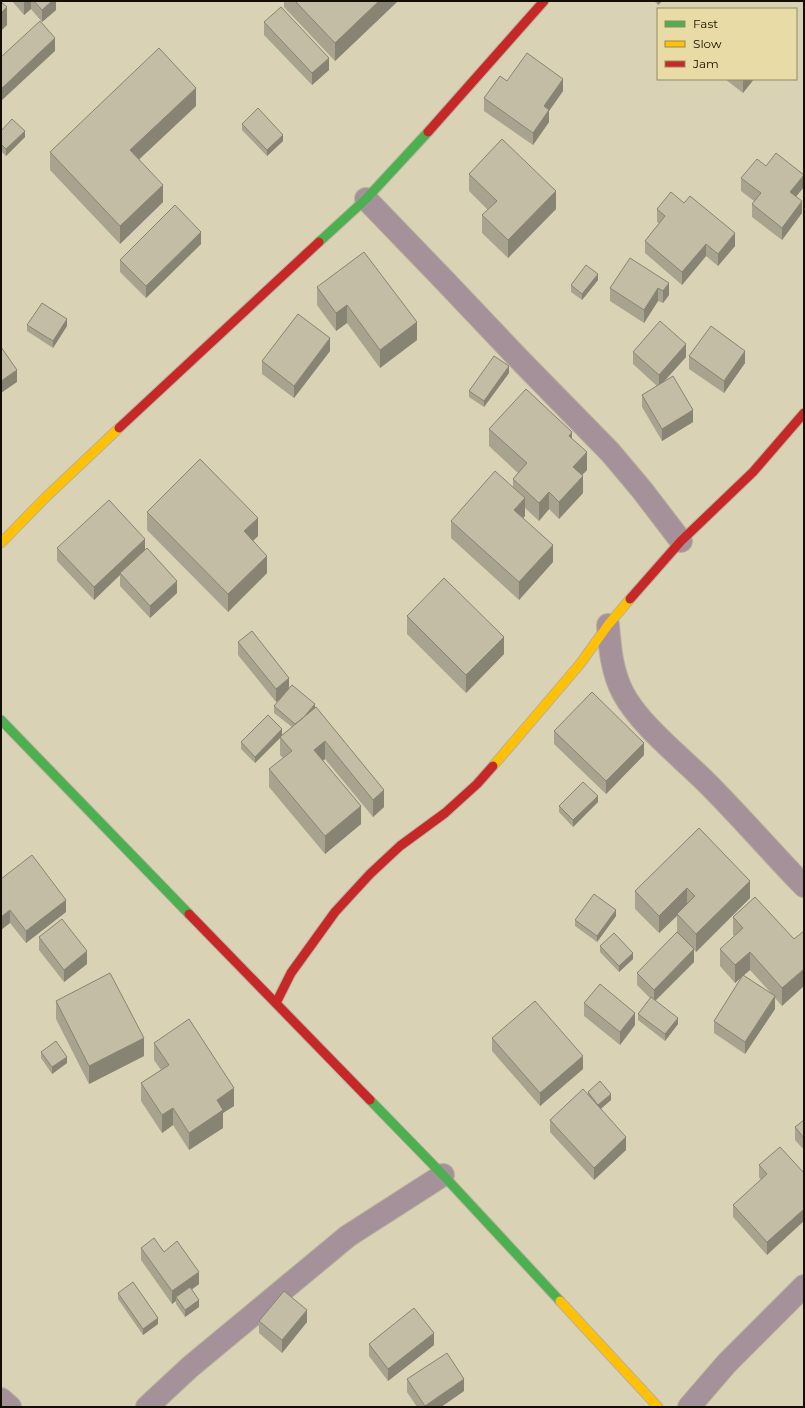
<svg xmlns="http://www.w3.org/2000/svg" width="805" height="1408" viewBox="0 0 805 1408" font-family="Montserrat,sans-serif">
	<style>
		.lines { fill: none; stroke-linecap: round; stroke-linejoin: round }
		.street-casing { stroke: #b7b19b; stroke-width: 24 }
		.fast-casing { stroke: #b7b19b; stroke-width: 11 }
		.slow-casing { stroke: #b7b19b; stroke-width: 11 }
		.jam-casing { stroke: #b7b19b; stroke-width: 11 }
		.street { stroke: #a5919a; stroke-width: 22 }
		.fast { stroke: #4caf50; stroke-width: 9 }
		.slow { stroke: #ffc107; stroke-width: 9 }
		.jam { stroke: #c62828; stroke-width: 9 }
		.wall { fill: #a8a38e; fill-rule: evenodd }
		.shaded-wall { fill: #888474 }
		.building { fill: #c3bda5; stroke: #888474 }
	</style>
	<rect width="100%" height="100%" fill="#dad2b4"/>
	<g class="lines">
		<defs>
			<path id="street" d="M366,199L445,281L520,360L610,452L642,490L681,541
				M608,625C610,649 612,672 623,693C640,725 680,756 706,782C740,816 771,852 804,886
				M1,1399L10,1407
				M147,1407L190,1367L348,1236L443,1175
				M689,1407L727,1363L804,1286"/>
			<path id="fast" d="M319,242L366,199L428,132
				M1,720L189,914
				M370,1100L443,1175L560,1301"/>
			<path id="slow" d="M1,543L45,498L119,428
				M493,766L580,664L608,625L630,599
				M560,1301L658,1407"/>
			<path id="jam" d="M428,132L544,1
				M119,428L319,242
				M630,599L681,541L753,472L804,413
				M189,914L370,1100
				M276,1003L291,973L335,912L370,874L400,846L445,813L477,784L493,766"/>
		</defs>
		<use href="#street" class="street-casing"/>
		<use href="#fast" class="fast-casing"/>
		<use href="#slow" class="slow-casing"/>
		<use href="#jam" class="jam-casing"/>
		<use href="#street" class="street"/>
		<use href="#fast" class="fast"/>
		<use href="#slow" class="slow"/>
		<use href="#jam" class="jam"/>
	</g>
	<path class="wall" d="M12,1H56V10L42,22L31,9L24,15Z
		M284,1H398L335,61L284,7Z
		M654,1H662L658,5Z
		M264,22L329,70L312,85L264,35Z
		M725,79H754L743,93Z
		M507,81L563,91L549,111V122L533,145L484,111V98Z
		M196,106L139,159L163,202L120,244L50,170V152Z
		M242,124L283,141L267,156L242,130Z
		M1,131L25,137L6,156L1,151Z
		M766,166L804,187L796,196L802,213L782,240L752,217V204L754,201L741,191V178Z
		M469,174L556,209L508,258L482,233V215L488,210L469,191Z
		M657,209L735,246L718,266L706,256L682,285L645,253V241L659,223L657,222Z
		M201,244L146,298L120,272V260Z
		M630,258L669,295L663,303L658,301L644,323L610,301V288Z
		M598,280L582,300L571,292V285Z
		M317,287L417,340L380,368L347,323L336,331L317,305Z
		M27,325L67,326L53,348L27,331Z
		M330,351L294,398L262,374V361Z
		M633,352L686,357L663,382L693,422L662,441L642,407V395L657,386L633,364Z
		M689,356L745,363L724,393L689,369Z
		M509,373L484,407L469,397V391Z
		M489,429L572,439L587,470L582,475L583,493L559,519L549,509L539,521L525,508V516L523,518L553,562L519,600L451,538V521L513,487V479L518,473L489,446Z
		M147,512L258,536L253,541L267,573L228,612L147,530Z
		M57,548L145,550L177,593L150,618L120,586V575L94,600L57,561Z
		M407,616L504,654L466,693L407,634Z
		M238,642L289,689L315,708L384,807L373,817L325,759L323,760L361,824L325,854L269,787V769L283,758L280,755V738L255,763L241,749V742L282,735L292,727L274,713V706L284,695L276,702L238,655Z
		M554,731L644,755L606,794L554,744Z
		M598,802L573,827L559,812V806Z
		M699,828L750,898L696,952L694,950V962L655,1001L678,1024L665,1041L638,1020V1014L650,998L637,985V973L679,935L677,932V916L659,933L635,909V891Z
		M1,879L66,912L26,943L10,923L1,929Z
		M616,916L597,942L575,926V920Z
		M733,917L794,939L782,1006L775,998V1009L745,1054L714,1033V1021L743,975L735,983L720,966V949L735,936L733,935ZM750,970L771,993L743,975Z
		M39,937L87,964L64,982L39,950Z
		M600,946L633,959L619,972L600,952Z
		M56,1001L144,1056L89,1084L56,1019Z
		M584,1003L635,1025L620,1045L584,1016Z
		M492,1038L583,1069L540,1106L492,1051Z
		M154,1043L234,1106L223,1113V1128L189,1150L173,1125L162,1133L141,1101V1083L161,1070L154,1060Z
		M41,1052L67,1063L52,1074L41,1058Z
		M588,1092L611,1100L601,1109L626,1150L594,1180L550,1132V1120L588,1095Z
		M804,1120V1150L795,1140V1127Z
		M780,1147L767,1255L733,1217V1205L761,1180L759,1177V1165Z
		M141,1248L164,1252L199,1284L192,1289L199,1307L185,1317L176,1304V1301L172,1304L141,1260Z
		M118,1293L158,1324L143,1335L118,1299Z
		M259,1321L307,1322L282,1353L259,1333Z
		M369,1344L434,1345L388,1381L369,1356Z
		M407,1379L464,1391L441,1407H417L407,1392Z"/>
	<path class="shaded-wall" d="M26,1H31V9L24,15V2Z
		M52,1H56V10L42,22V10Z
		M379,1H398L335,61V43Z
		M658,1H662L658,5Z
		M7,7V25L1,31V13Z
		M55,38V51L1,101V89Z
		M329,58V70L312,85V73Z
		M563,79V91L549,111V122L533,145V133L544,106Z
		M744,79H754L743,93V80Z
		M196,88V106L130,168V150Z
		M25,131V137L6,156V149Z
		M283,135V141L267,156V150Z
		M804,175V187L790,204V192Z
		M163,185V202L120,244V226Z
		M556,191V209L508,258V240Z
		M802,201V213L782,240V228Z
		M201,232V244L146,298V286Z
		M735,233V246L718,266V254Z
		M706,244V256L682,285V272Z
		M598,274V280L582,300V294Z
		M669,283V295L663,303V291Z
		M658,288V301L644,323V310Z
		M347,305V323L336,331V313Z
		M67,319V326L53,348V341Z
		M417,322V340L380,368V350Z
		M330,338V351L294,398V386Z
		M686,344V357L659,387V375Z
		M745,351V363L724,393V381Z
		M509,366V373L484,407V401Z
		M17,370V382L1,393V381Z
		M693,410V422L662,441V429Z
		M572,432V450L569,436Z
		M587,452V470L573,484V467Z
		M583,476V493L559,519V502Z
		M549,492V509L539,521V503Z
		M525,498V516L514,528V510Z
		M258,518V536L244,549V531Z
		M145,539V552L120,573V575L94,600V587Z
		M553,545V562L519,600V582Z
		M267,556V573L228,612V594Z
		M177,581V593L150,618V606Z
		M504,637V654L466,693V675Z
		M289,678V691L276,702V689Z
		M315,704V711L296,725Z
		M282,729V736L255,763V757Z
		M325,741V759L314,767V750Z
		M644,743V755L606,794V781Z
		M384,790V807L373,817V800Z
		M598,796V802L573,827V820Z
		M361,806V824L325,854V836Z
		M750,881V898L696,952V934Z
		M687,888V906L659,933V916Z
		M66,900V912L26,943V931Z
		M10,910V923L1,930V917Z
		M616,910V916L597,942V936Z
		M694,949V962L654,1002V990Z
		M87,951V964L64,982V970Z
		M750,952V970L735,983V965Z
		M633,953V959L619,972V966Z
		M804,969V986L782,1006V988Z
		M775,996V1009L745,1054V1042Z
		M635,1013V1025L620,1045V1032Z
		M678,1018V1024L665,1041V1034Z
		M144,1038V1056L89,1084V1066Z
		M583,1056V1069L540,1106V1093Z
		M67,1057V1063L52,1074V1067Z
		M234,1088V1106L223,1113V1128L189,1150V1133L217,1100Z
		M611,1094V1100L598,1111V1105Z
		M173,1108V1125L162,1133V1115Z
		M626,1137V1150L594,1180V1168Z
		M804,1209V1221L767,1255V1242Z
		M199,1272V1284L178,1300L176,1297V1301L172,1304V1291Z
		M199,1300V1307L185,1317V1310Z
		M307,1310V1322L282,1353V1340Z
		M158,1318V1324L143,1335V1329Z
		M434,1333V1345L388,1381V1369Z
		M464,1379V1391L441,1407H425V1406Z"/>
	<path class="building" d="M34,1H52L42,10Z
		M295,1H379L335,43Z
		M1,2L7,7L1,13Z
		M281,7L329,58L312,73L264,22Z
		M40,21L55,38L1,89V57Z
		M159,48L196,88L130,150L163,185L120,226L50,152Z
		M527,53L563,79L544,106L549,110L533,133L484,98L500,76L507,81Z
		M258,108L283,135L267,150L242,124Z
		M12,119L25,131L6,149L1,144V131Z
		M502,139L556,191L508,240L482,215L497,201L469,174Z
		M776,153L804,175L790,192L802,201L782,228L752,204L761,193L741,178L757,159L766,166Z
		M671,192L684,203L690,196L735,233L718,254L706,244L682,272L645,241L665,216L657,209Z
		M175,205L201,232L146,286L120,260Z
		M364,252L417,322L380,350L347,305L336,313L317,287Z
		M630,258L669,283L663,291L658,288L644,310L610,288Z
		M586,265L598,274L582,294L571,285Z
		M42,303L67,319L53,341L27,325Z
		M298,314L330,338L294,386L262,361Z
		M660,321L686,344L659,375L633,352Z
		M711,326L745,351L724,381L689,356Z
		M1,347L17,370L1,381Z
		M494,356L509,366L484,401L469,391Z
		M673,376L693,410L662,429L642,395Z
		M526,389L572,432L569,436L587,452L573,467L583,476L559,502L549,492L539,503L513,479L527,463L489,429Z
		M200,459L258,518L244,531L267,556L228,594L147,512Z
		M495,471L525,498L514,510L553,545L519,582L451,521Z
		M109,500L145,539L94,587L57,548Z
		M147,548L177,581L150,606L120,573Z
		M444,578L504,637L466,675L407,616Z
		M252,631L289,678L276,689L238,642Z
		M292,685L315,704L303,718L295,724L274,706Z
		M592,692L644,743L606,781L554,731Z
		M316,707L384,790L373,800L325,741L314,750L361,806L325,836L269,769L292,751L280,737Z
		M268,715L282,729L255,757L241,742Z
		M583,782L598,796L573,820L559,806Z
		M699,828L750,881L696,934L677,914L695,896L687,888L659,916L635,891Z
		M32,855L66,900L26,931L10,910L1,917V879Z
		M594,894L616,910L597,936L575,920Z
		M755,897L794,939L804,931V969L782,988L750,952L735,965L720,949L743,928L733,917Z
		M62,919L87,951L64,970L39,937Z
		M677,932L694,949L654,990L637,973Z
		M614,933L633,953L619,966L600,946Z
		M110,973L144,1038L89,1066L56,1001Z
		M743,975L775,996L745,1042L714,1021Z
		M600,984L635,1013L620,1032L584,1003Z
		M651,997L678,1018L665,1034L638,1014Z
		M535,1001L583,1056L540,1093L492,1038Z
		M189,1019L234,1088L217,1100L223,1110L189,1133L173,1108L162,1115L141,1083L169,1065L154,1043Z
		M56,1041L67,1057L52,1067L41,1052Z
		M600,1081L611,1094L598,1105L588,1092Z
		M583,1089L626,1137L594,1168L550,1120Z
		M804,1120V1138L795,1127Z
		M780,1147L804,1173V1209L767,1242L733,1205L767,1174L759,1165Z
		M154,1238L164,1252L177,1241L199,1272L172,1291L141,1248Z
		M133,1282L158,1318L143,1329L118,1293Z
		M190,1287L199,1300L185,1310L176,1297Z
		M284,1291L307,1310L282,1340L259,1321Z
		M414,1308L434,1333L388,1369L369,1344Z
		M447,1353L464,1379L425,1406L407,1379Z"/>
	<rect width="805" height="1408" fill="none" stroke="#130e00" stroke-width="4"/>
	<rect x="657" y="8" width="140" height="72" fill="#e9dba5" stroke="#938963"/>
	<rect x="665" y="21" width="20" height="6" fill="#4caf50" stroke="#938963"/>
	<text x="693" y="28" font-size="12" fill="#130e00">Fast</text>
	<rect x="665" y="41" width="20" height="6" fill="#ffc107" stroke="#938963"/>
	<text x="693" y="48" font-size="12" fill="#130e00">Slow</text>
	<rect x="665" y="61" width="20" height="6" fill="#c62828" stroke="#938963"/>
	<text x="693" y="68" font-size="12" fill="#130e00">Jam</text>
</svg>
